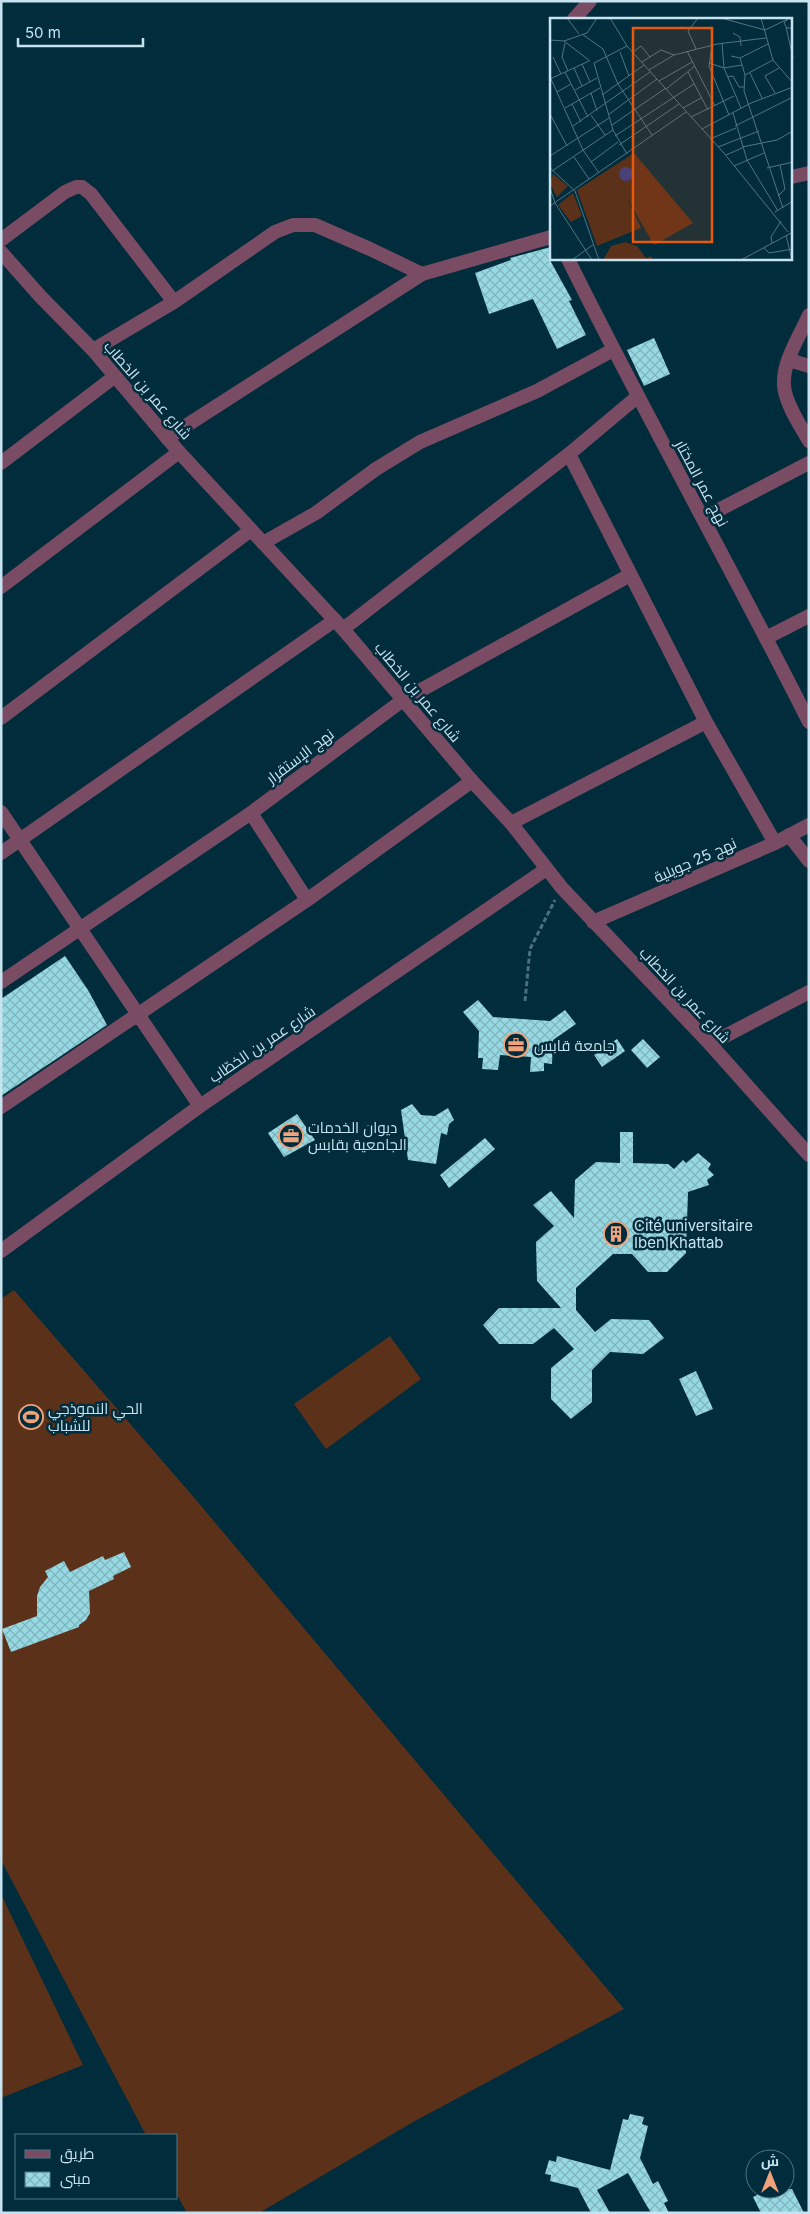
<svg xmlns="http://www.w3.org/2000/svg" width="810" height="2214" viewBox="0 0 810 2214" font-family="Inter,Cairo,sans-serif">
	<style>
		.pitch { fill: #5c311a }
		.building { fill: url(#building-cross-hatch) }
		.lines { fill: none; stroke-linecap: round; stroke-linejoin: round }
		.path { stroke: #4a707f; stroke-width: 3; stroke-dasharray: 5 2.5; stroke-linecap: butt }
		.minor { stroke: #794c64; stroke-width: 14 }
		.tertiary { stroke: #794c64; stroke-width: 14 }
		.labels { text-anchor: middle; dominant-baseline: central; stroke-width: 5; stroke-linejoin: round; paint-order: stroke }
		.street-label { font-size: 15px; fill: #c8e3f0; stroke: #002c3c }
		.poi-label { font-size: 15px; fill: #c8e3f0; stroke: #002c3c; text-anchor: start }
		.inset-road { fill: none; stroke: #507584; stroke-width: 1 }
		.view { fill: #e8590c; fill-opacity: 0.15; stroke: #e8590c; stroke-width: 2.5 }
		.inset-edge { fill: none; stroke: #c8e3f0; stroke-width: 2.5 }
	</style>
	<defs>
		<pattern id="building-cross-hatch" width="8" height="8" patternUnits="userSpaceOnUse" patternTransform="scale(1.25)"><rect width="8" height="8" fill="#97d9e3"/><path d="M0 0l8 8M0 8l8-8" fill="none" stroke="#80b4bc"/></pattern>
	</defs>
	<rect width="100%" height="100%" fill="#002c3c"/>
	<path class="pitch" d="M14,1290L191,1494L624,2009L413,2122L259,2213H187L176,2193V2135H146L1,1860V1299Z
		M390,1336L421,1379L326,1449L294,1404Z
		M1,1894L83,2065L1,2098Z"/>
	<path class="building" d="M551,247V262L572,300L569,301L586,335L557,349L533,299L489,314L475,273L511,260L510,258Z
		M654,338L670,374L644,386L627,350Z
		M65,956L88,990L107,1025L1,1096V999Z
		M478,1000L493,1017L550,1021L565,1010L576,1024L553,1040L552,1064L544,1063V1071L530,1072L531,1057L500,1055L498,1070L482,1069L483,1058H478L479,1031L463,1012Z
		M617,1039L625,1051L602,1067L594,1055Z
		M643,1039L660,1057L647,1068L631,1050Z
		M412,1104L421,1115L435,1116L448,1108L454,1120L449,1124L447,1135L441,1133L436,1164L408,1160L401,1110Z
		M297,1114L315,1140L284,1157L268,1133Z
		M620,1132H633V1163L668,1164L674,1169L683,1160L686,1163L698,1153L711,1164L708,1169L714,1175L707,1180L709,1185L688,1192L686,1253L667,1272H648L632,1254H613L576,1288V1310L595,1332L611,1319L649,1320L664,1338L643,1354L610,1352L592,1370V1402L571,1419L551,1399V1368L574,1349L554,1328L533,1344H499L483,1325L499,1308H561L537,1281L536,1242L554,1226L533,1205L551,1191L574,1218L575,1180L596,1162L620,1163Z
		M485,1138L495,1149L449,1188L440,1175Z
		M696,1371L713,1409L696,1416L679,1379Z
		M124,1552L131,1567L113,1576L114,1579L89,1591L90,1613L86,1620L79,1625V1627L11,1652L2,1629L37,1616V1596L40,1587L48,1577L45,1571L64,1561L70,1572L103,1556L105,1560Z
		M630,2114L644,2117L642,2124L648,2126L640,2158L653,2184L658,2181L668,2201L664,2203L669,2213H651L628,2173L597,2190L610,2213H591L578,2188L550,2181L551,2175L545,2174L549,2160L556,2162L557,2156L610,2170L623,2119L628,2120Z
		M768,2189H792L804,2213H761L753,2197Z"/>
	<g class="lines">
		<path class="path" d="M525,1001L530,949L555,900"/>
		<path class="minor" d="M574,19L590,1
			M791,177L809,173
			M1,240L65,192L76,187H82L91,194L174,302
			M568,259C645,415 731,567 809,722
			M809,315C799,338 779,366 785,392C789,409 800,425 809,441
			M93,350L174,302L275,232L293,225H315L370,249L422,274L551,237
			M789,360L809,366
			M167,438L422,274
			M569,454L706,722L775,843
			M1,463L114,377
			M703,518L809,463
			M263,543L316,513L376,469L420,442L537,391L613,350
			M1,587L179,452
			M343,629L569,454L637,397
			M766,638L809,616
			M1,718L251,530
			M1,812L200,1106
			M251,813L307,900
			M511,823L706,722
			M789,835L809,861
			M1,853L335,620
			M593,922L775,843L809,825
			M1,982L251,813L403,700L630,575
			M1,1107L307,900L472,781"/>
		<path class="tertiary" d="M1,252L40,296L93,350L179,452L343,629L472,781L511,823L562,888L710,1044L809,1155
			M710,1044L809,992
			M1,1251L200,1106L545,870"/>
	</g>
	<defs>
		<symbol id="office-ring" viewBox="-11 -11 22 22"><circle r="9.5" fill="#002c3c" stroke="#f0a27a" stroke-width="1.5"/><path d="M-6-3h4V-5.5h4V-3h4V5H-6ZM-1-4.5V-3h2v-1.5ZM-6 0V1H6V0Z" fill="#f0a27a"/></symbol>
		<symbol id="building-ring" viewBox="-11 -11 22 22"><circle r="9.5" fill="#002c3c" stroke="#f0a27a" stroke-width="1.5"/><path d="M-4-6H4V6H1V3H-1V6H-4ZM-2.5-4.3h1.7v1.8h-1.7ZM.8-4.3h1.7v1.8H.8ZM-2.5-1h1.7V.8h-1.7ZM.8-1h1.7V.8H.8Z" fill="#f0a27a"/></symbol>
		<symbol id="stadium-ring" viewBox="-11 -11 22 22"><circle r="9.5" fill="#002c3c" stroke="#f0a27a" stroke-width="1.5"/><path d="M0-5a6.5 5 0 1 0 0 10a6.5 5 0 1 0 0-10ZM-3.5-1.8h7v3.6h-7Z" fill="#f0a27a"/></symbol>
	</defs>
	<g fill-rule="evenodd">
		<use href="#office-ring" x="502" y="1031" width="28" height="28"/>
		<use href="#office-ring" x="277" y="1122" width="28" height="28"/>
		<use href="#building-ring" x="602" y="1220" width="28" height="28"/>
		<use href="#stadium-ring" x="17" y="1403" width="28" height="28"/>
	</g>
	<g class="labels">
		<g class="street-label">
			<text transform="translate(148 390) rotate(49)">شارع عمر بن الخطاب</text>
			<text transform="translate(702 483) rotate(62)">نهج عمر المختار</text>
			<text transform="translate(418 692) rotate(50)">شارع عمر بن الخطاب</text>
			<text transform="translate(300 756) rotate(-37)">نهج الإستقرار</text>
			<text transform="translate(695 860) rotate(-24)">نهج 25 جويلية</text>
			<text transform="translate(685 995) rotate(47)">شارع عمر بن الخطاب</text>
			<text transform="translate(262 1044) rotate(-34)">شارع عمر بن الخطّاب</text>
		</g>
		<g class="poi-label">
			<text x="534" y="1045">جامعة قابس</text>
			<text x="308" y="1127">ديوان الخدمات<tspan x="308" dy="17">الجامعية بقابس</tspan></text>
			<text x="634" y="1225">Cité universitaire<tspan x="634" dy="17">Iben Khattab</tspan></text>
			<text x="48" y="1408">الحي النموذجي<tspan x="48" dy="17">للشباب</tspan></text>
		</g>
	</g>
	<g transform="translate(550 18)">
		<rect width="242" height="242" fill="#002c3c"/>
		<path d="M3,156L18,168L7,179L0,166ZM23,175L32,198L21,204L8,187Z" fill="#5c311a"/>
		<path d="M84,135L143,205L104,227L77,180L91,210L47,228L27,172ZM75,224L87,228L96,240L101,238L103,242H53L61,228Z" fill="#5c311a"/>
		<path d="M69 156a7 7 0 1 1 14 0a7 7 0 1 1-14 0Z" fill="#49427a"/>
		<path class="inset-road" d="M17,0L29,16M60,0L77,28L173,134L238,214M171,0L215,12L238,1M211,0L223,42L243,65M243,1H238L234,5L237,10H243M236,9L243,40M183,15L190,19L191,28M32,16L53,31L68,66L102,117M0,22L14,23L37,15L47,0M14,23L40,43M15,25L12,39L18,53M172,25L174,50L191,90M162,27L159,48L179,97M146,31L138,13L148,0M137,33L165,88M70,34L79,58M83,34L91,28L100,39M181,38L190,40L218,26M3,39L11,56M190,40L195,57L194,73L233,190M92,44L111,32L124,37L167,26L216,20M44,45L63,112L77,136M44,45L77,28M159,45L174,50L192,47M32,46L40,64M24,50L32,68M99,52L124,37M15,54L38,99M138,54L158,92M200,55L212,80M195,57L223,42M177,59L183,58L189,69H194M0,61L39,43M1,61L33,132L49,155M109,63L142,44M116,71L145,48M25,72L47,60M7,74L21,66M41,75L47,93M225,75L215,58L229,50M52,77L94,47M22,86L31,104M15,90L50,70M133,90L151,80M183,95L197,142L228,193M0,96L17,128M41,97L55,117M58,97L107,61M141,99L184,78M62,107L116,70M23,108L100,54M185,108L243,79M152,111L201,85L243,69M65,118L144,66M160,121L186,110M212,125L227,122L243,113M69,127L129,86M168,129L209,113M192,129L212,125M176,137L192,130M0,138L59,100M24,139L39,161M41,144L68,124M184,148L214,135M0,150L25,173L49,242M217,150L243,144M2,153L63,112M0,170L5,185L42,242M228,178L235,171L230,147M0,188L136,94M225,194L243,183M236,217L242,242M222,225L221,219L231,203M214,230L219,235L243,231M22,242L44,226M191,242L243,214"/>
		<path class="view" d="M83,10H162V224H83Z"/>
		<rect width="242" height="242" class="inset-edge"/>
	</g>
	<rect width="810" height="2214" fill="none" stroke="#c8e3f0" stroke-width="5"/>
	<rect x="15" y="2134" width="162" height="65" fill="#002c3c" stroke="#507584"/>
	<rect x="25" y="2150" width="25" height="8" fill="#794c64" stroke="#507584"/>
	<text x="60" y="2159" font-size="15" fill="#c8e3f0">طريق</text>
	<rect x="25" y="2172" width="25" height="15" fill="url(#building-cross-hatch)" stroke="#507584"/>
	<text x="60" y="2184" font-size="15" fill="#c8e3f0">مبنى</text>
	<g transform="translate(770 2174)"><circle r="24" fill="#002c3c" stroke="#507584"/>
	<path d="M0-4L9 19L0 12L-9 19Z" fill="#f0a27a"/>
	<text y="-8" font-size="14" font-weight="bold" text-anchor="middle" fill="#c8e3f0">ش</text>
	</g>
	<path d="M18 38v8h125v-8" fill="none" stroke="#c8e3f0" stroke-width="2.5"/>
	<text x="25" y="38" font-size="15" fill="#c8e3f0" stroke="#002c3c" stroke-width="4" paint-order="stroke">50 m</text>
</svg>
